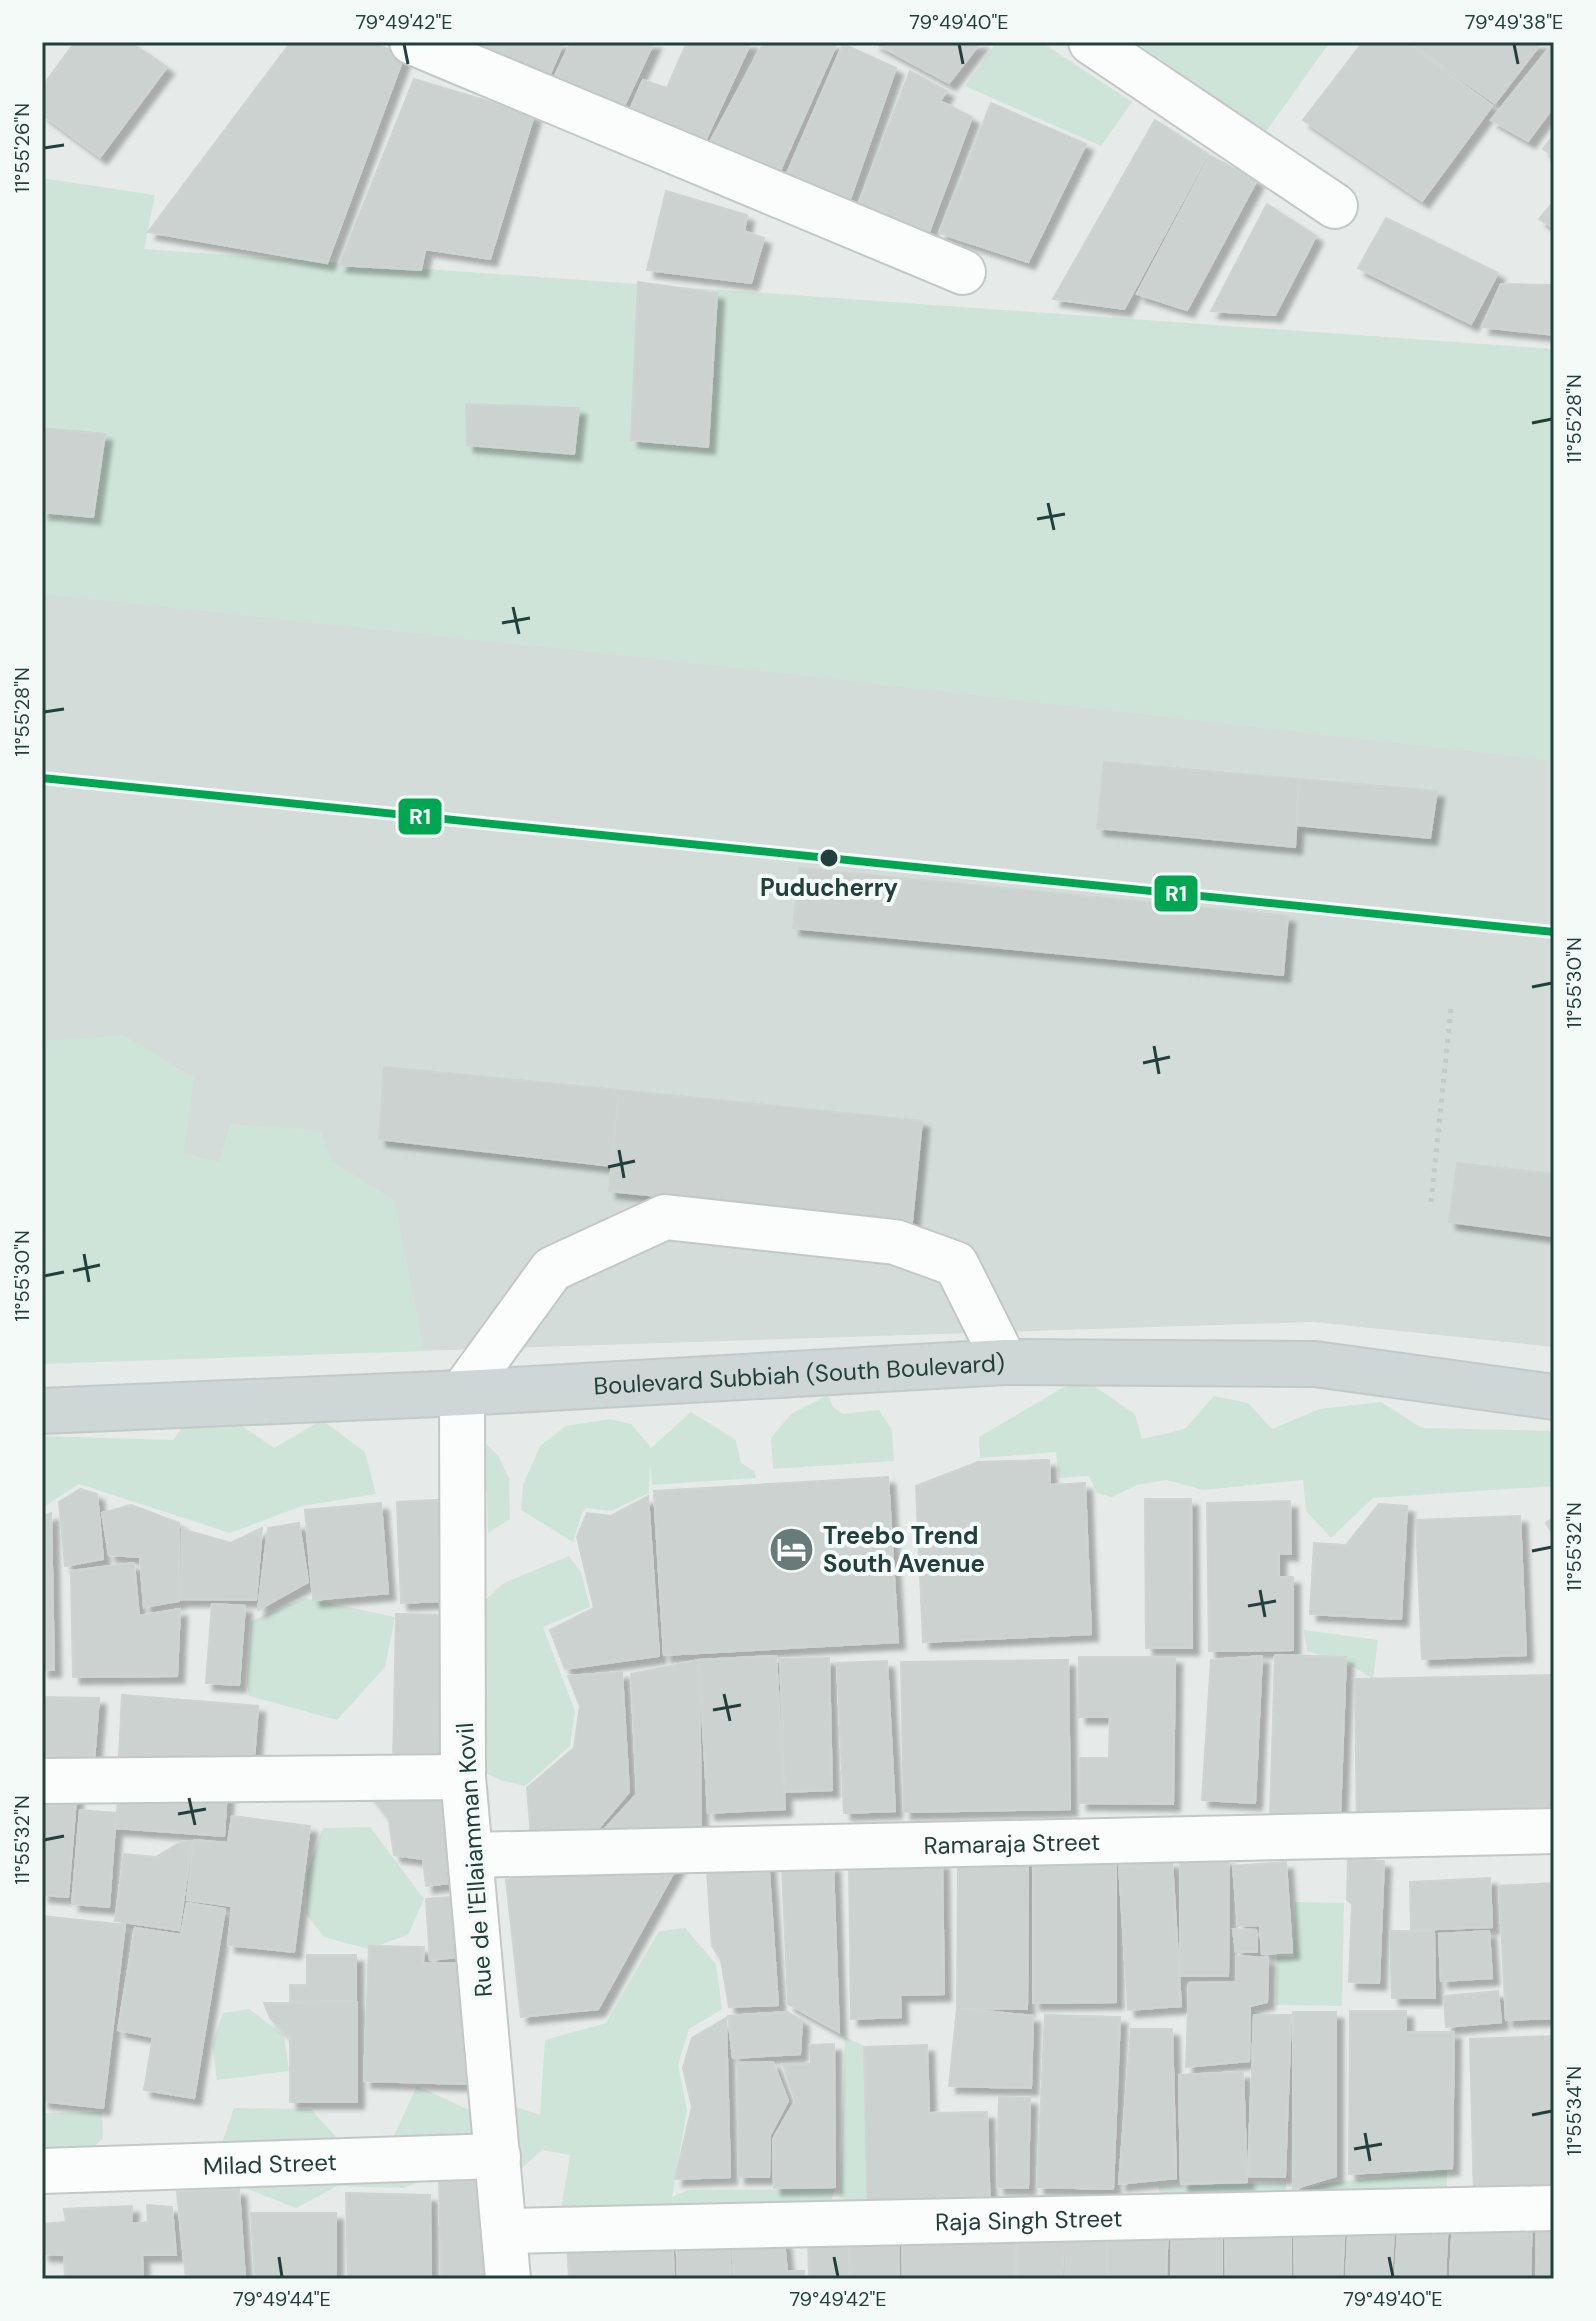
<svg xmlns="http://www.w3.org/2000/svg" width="1596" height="2321" viewBox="0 0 1596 2321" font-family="'DM Sans',sans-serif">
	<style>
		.built { fill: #d3dcd9 }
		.green { fill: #cee4d8 }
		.building { fill: #ccd2d0; stroke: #ced4d2; stroke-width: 2; filter: url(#shadow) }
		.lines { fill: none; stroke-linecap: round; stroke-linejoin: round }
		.minor-casing { stroke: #c3c8c6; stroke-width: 48 }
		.major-casing { stroke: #c2cac8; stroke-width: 48 }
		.path { stroke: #c1cbc9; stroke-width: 5; stroke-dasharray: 4 6; stroke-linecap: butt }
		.minor { stroke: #fbfcfc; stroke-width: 44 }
		.major { stroke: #ced7d5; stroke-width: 44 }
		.rail-1-casing { stroke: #f4faf8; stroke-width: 14 }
		.rail-1 { stroke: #00a651; stroke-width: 8 }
		.ticks { fill: none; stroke: #22403b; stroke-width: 3 }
		.stop-dot { fill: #22403b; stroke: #f4faf8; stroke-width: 3 }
		.labels { text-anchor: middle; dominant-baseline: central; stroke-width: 8; stroke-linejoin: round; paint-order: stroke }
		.stop-label { font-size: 24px; font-weight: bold; fill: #22403b; stroke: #f4faf8 }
		.street-label { font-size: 24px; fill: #22403b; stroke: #f4faf8 }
		.poi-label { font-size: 24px; font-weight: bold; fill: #22403b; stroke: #f4faf8; text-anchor: start }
		.line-badge { stroke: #f4faf8; stroke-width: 3 }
		.badge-label { font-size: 22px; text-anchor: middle; font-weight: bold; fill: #fff }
		.neatline { fill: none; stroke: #22403b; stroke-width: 3 }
		.ticks-label { font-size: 20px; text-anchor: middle; fill: #22403b }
	</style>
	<defs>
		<filter id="shadow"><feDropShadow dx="7" dy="7" stdDeviation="2" flood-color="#0004"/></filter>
	</defs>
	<rect width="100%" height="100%" fill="#e6ebe9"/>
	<path class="built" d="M42,248L1554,350V1347L1313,1322L42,1363Z"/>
	<path class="green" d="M997,42H1041L1132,102L1101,146L965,86Z
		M1136,42H1330L1265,133Z
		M42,178L155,195L144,249L1554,349V761L638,657L42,594Z
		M124,1035L194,1078L184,1153L219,1162L230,1124L320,1130L332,1161L395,1201L424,1351L42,1364V1041Z
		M1081,1377L1135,1414L1142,1439L1185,1429L1214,1396L1248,1403L1272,1429L1320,1409L1381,1402L1422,1428L1554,1431V1486L1373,1498L1331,1538L1306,1511L1303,1480L1203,1490L1167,1480L1137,1485L1112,1497L1097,1493L1089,1476L1059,1478L1056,1452L980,1458L979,1437Z
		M828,1395L833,1407L843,1414L879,1410L892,1430L894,1461L773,1469L771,1438L792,1413Z
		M691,1412L736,1440L741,1463L755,1471L756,1478L652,1485L650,1461L649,1493L611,1511L586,1508L582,1513L573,1542L521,1510L523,1485L540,1446L566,1426L610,1419L631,1424L649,1445L650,1449Z
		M191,1416L238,1423L274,1448L322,1420L365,1452L376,1494L302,1506L230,1533L79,1484L42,1508V1436L173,1440Z
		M470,1427L499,1457L509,1478L510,1519L488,1533L487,1492L472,1493Z
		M569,1556L581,1572L590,1607L543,1627L575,1711L570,1746L525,1786L500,1780L468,1765L471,1613L504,1583Z
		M305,1598L395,1617L385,1667L337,1720L249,1696L247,1682L251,1621Z
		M1304,1630L1378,1640L1373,1679L1349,1664L1307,1651Z
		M370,1827L424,1899L408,1935L368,1949L324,1937L306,1914L307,1873L323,1828Z
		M1295,1902L1344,1903L1342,2006L1276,2005L1277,1956L1294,1957Z
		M685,1928L716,1964L722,2009L689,2029L678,2065L687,2110L672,2197L688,2190L835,2189L826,2216L560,2215L570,2155L542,2150L510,2179L503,2103L540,2115L545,2040L606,2023L659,1931Z
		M249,2009L284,2035L289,2071L217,2080L212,2045L223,2013Z
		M845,2037L869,2048L874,2195L852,2204L840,2197Z
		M417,2086L487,2118L475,2144L388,2148Z
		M234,2108L311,2109L342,2144L218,2155Z
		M102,2112L103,2139L86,2153L42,2155V2113Z
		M1447,2170V2202L1294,2192L1328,2183Z
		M426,2179L404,2188L337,2186L296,2208L231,2183Z
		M1286,2183V2204L1160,2207L1159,2186Z"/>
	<path class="building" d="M75,42H130L167,67L100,157L42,114V87Z
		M291,42H372L404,56L327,263L148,232Z
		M487,42H564L549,76L481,55Z
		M571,42H654L624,106L553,80Z
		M687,42H751L705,141L629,112L643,80L667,88Z
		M764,42L837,43L779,173L709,144Z
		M873,42H981L949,83Z
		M1363,42H1407L1492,106L1422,201L1303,120Z
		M1408,42H1542L1495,103Z
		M1554,42V106L1528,141L1491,120Z
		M843,44L896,68L849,202L785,178Z
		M910,71L947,91L940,101L972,117L929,232L858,205Z
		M414,79L534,115L490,259L425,249L421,270L339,265Z
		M991,103L1086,144L1028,262L939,233Z
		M1155,120L1208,154L1124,309L1053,299Z
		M1554,134V156L1543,149Z
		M1210,156L1257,180L1187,310L1137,294Z
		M666,191L747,215L744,231L764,238L751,283L647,270Z
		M1554,201V228L1539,219Z
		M1267,204L1316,236L1275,315L1211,311Z
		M1386,218L1498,273L1471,324L1358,268Z
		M638,282L717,293L708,447L631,440Z
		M1501,284L1554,285V335L1482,327Z
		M466,404L579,408L574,454L467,445Z
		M42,428L105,434L93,517L42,512Z
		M1104,762L1299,779L1295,847L1097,828Z
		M1299,779L1437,791L1430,838L1296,825Z
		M799,868L1288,916L1283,975L793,928Z
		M384,1067L619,1090L611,1166L379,1139Z
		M619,1090L922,1121L912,1222L609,1191Z
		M1457,1163L1554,1174V1236L1449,1222Z
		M1049,1460L1050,1485L1085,1483L1091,1634L923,1642L916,1486L978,1462Z
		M888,1477L898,1642L664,1655L654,1491Z
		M80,1489L97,1494L103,1559L65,1566L59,1502Z
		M648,1496L659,1656L565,1669L550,1630L594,1608L577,1537L587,1513L611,1516Z
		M454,1499L460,1600L401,1603L397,1502Z
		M1145,1499H1191L1192,1648H1146Z
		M1290,1501L1291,1554L1279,1553V1577H1293V1650L1209,1651L1207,1503Z
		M381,1503L388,1593L313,1600L305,1510Z
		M1379,1504L1407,1506L1401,1619L1310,1614L1314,1543L1346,1545Z
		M131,1505L179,1523V1601L144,1607L140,1557L109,1555L102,1513Z
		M51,1513L54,1670H42V1517Z
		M1520,1516L1526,1655L1422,1659L1416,1520Z
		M1554,1517V1536L1546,1523Z
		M299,1523L308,1582L258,1610L268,1528Z
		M262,1528L256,1600L181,1599L182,1529L231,1543Z
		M134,1563L139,1616L180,1609L177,1676L73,1677L71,1571Z
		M212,1604L245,1606L239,1685L206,1683Z
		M396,1614L455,1615L451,1766L393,1765Z
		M1275,1655L1346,1657L1340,1817L1270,1815Z
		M776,1656L785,1809L708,1813L699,1660Z
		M1262,1656L1255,1803L1202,1800L1211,1660Z
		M1079,1657H1175L1173,1804L1080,1803V1758H1109L1110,1717H1079Z
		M829,1658L832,1790L785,1792L780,1659Z
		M699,1660L701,1826L604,1830L637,1794L631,1674Z
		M1068,1660L1070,1809L904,1812L901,1662Z
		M887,1661L895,1811L844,1813L837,1663Z
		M622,1672L629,1792L596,1831L531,1836L527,1788L574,1748L580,1706L568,1676Z
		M1554,1675V1827L1357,1831L1355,1679Z
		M122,1695L258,1706L253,1774L118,1777Z
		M42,1697L99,1698L93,1773H42Z
		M119,1782L227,1791L224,1836L116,1828Z
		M456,1782L467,1881L426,1886L423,1859L394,1855L389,1820L368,1792Z
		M42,1783L77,1786L68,1897L42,1895Z
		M80,1810L116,1813L109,1907L72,1904Z
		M232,1816L310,1826L294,1952L228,1945L232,1906L187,1900L194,1840L228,1843Z
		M192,1841L179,1930L115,1921L124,1854L156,1857L181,1842Z
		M958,1853H1028L1027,2009L957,2008Z
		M706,1857L768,1858L778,2005L729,2007L721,1960L712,1946Z
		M1033,1858H1116V2002L1033,2003Z
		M1180,1859H1229L1228,1976H1180Z
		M1348,1859L1384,1861L1379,1983L1349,1982L1352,1904L1347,1900Z
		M680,1861L598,2009L521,2017L506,1880Z
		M1172,1861L1181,2006L1128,2010L1119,1864Z
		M942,1862L944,1994L900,1995L901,2017L851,2019L849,1864Z
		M1286,1862L1292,1952L1262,1954L1260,1925L1238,1926L1233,1866Z
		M833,1865L839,2032L788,2004L782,1867Z
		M1490,1878L1492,1927L1411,1930L1410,1882Z
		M1554,1883V2018L1506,2020L1499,1886Z
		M463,1896L467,1956L430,1960L426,1899Z
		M187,1903L225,1909L194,2098L144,2090L153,2037L118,2030L135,1928L181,1935Z
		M42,1916L125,1925L103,2108L42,2101Z
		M1233,1929L1256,1930L1257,1952H1236Z
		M1390,1931H1434L1435,1998H1392Z
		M1489,1931L1492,1978L1441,1981L1439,1934Z
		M369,1946L424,1947L423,1963L474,1964L470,2084L364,2081Z
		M307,1955H356V2001H290V1985H307Z
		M1236,1956L1268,1958L1267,2002L1250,2006L1249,2061L1186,2067L1189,1983L1236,1982Z
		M1498,1991L1501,2022L1446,2027L1444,1996Z
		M357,2002V2102H290V2037L270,2018L264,2003Z
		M957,2008L1033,2016L1031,2088L949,2086Z
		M1350,2011H1406V2032H1454L1452,2168L1349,2174Z
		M787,2012L802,2020L800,2054L733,2058L728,2016Z
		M1293,2012H1336V2176L1293,2189Z
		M1045,2015L1120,2017L1113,2189L1037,2187Z
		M1254,2015H1291L1285,2177L1248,2176Z
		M726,2018L730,2177L675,2179L692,2107L683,2068L692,2038Z
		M1131,2029H1172L1176,2178L1119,2184Z
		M1554,2036V2195L1474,2198L1470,2039Z
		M834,2044L835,2187L774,2188L773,2139L795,2101L783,2064H811L810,2045Z
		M927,2045L929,2113L987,2112L990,2215L868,2219L864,2047Z
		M773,2062L788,2101L770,2135L769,2177H738V2063Z
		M1243,2072L1247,2182L1181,2184L1179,2075Z
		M999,2097L1030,2098L1028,2188L997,2187Z
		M439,2173H490L494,2279H441Z
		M239,2189L245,2279H186L177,2192Z
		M346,2193L430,2195L431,2279H348Z
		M147,2205L172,2207L176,2255H142L143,2279H65L64,2255L42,2254V2224L66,2222L64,2209L132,2206L131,2224L148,2222Z
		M251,2213H336V2279H255Z
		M1349,2216H1395L1391,2279H1346Z
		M1399,2216L1448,2218L1445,2279H1395Z
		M1537,2216H1554V2279H1536Z
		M1291,2217V2279H1226L1225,2222Z
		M1453,2217H1532L1530,2279H1450Z
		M1294,2218H1345L1342,2279H1295Z
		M1106,2222V2279H1065L1068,2223Z
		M1108,2222H1168L1166,2279H1108Z
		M1172,2222L1222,2223V2279H1171Z
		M1015,2224V2279H903L902,2231Z
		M1066,2224L1062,2279H1017V2225Z
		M728,2226L731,2279H678L676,2231Z
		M731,2229L784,2241L787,2271H804V2279H734Z
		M808,2231L848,2233L849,2279H809Z
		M898,2231L899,2279H851L849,2232Z
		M672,2232L674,2279H569L567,2235Z"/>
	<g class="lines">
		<defs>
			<g id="minor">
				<path d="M412,42L963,272"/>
				<path d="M1091,42L1335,206"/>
				<path d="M42,1781L463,1777"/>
				<path id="s1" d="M470,1855L1554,1831"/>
				<path id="s2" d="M42,2171L498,2156"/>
				<path id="s3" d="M505,2231L1554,2208"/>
				<path d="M508,2279L463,1777L462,1393L552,1269L665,1217L895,1242L956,1264L1005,1362"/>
			</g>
			<g id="major">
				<path id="s4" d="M42,1411L462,1393L1005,1362L1315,1364L1554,1397"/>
			</g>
		</defs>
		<use href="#minor" class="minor-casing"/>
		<use href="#major" class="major-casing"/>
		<path class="path" d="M1431,1202L1451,1008"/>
		<use href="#minor" class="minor"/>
		<use href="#major" class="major"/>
		<defs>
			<path id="rail-1" d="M42,778L1554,932"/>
		</defs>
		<use href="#rail-1" class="rail-1-casing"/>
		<use href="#rail-1" class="rail-1"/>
	</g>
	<path class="ticks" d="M404,44L408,64M959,44L963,64M1514,44L1518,64M44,148L64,145M1532,423L1552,419M1048,503L1054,530M1037,519L1065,514M513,607L519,634M502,623L530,618M44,712L64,709M1532,987L1552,983M1154,1046L1159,1074M1143,1063L1170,1057M619,1150L624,1178M608,1167L635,1161M84,1254L89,1282M73,1271L100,1265M44,1276L64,1272M1532,1551L1552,1547M1260,1590L1265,1617M1248,1606L1276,1601M724,1694L730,1721M713,1710L741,1705M189,1798L195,1825M178,1814L206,1809M44,1840L64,1836M1532,2115L1552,2111M1365,2133L1370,2161M1354,2149L1382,2144M279,2257L282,2277M834,2257L838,2277M1389,2257L1393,2277"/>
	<defs>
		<symbol id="hotel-disc" viewBox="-11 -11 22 22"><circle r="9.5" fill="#677c78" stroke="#f4faf8"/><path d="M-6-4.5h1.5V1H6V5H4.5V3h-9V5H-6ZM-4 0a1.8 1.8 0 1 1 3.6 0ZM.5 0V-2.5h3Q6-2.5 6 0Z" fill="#fff"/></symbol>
	</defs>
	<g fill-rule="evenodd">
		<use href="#hotel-disc" x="766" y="1524" width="51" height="51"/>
	</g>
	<circle class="stop-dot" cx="829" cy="858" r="10"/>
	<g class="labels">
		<g class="stop-label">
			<text x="829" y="887">Puducherry</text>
		</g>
		<g class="street-label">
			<text stroke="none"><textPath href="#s4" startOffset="758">Boulevard Subbiah (South Boulevard)</textPath></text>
			<text stroke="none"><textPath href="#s1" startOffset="542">Ramaraja Street</textPath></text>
			<text transform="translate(474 1860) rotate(-94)">Rue de l'Ellaiamman Kovil</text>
			<text stroke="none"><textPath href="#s2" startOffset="228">Milad Street</textPath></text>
			<text stroke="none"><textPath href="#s3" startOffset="524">Raja Singh Street</textPath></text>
		</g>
		<g class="poi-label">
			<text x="823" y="1535">Treebo Trend<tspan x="823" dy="28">South Avenue</tspan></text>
		</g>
	</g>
	<g class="line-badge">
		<rect x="397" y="797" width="46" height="39" rx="8" fill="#00a651"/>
		<rect x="1153" y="874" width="46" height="39" rx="8" fill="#00a651"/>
	</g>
	<g class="badge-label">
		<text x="420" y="824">R1</text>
		<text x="1176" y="901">R1</text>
	</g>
	<rect width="1596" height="2321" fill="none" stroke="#f4faf8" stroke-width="88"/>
	<rect x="44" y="44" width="1508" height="2233" class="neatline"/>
	<g class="ticks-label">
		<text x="404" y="29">79°49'42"E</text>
		<text x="959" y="29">79°49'40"E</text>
		<text x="1514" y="29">79°49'38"E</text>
		<text transform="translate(22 148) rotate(-90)" y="7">11°55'26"N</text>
		<text transform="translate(1574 419) rotate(-90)" y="7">11°55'28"N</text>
		<text transform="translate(22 712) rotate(-90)" y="7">11°55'28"N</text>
		<text transform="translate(1574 983) rotate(-90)" y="7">11°55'30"N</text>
		<text transform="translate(22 1276) rotate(-90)" y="7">11°55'30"N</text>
		<text transform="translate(1574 1547) rotate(-90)" y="7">11°55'32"N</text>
		<text transform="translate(22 1840) rotate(-90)" y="7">11°55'32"N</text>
		<text transform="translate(1574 2111) rotate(-90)" y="7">11°55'34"N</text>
		<text x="282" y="2306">79°49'44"E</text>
		<text x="838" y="2306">79°49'42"E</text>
		<text x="1393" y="2306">79°49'40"E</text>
	</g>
</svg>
